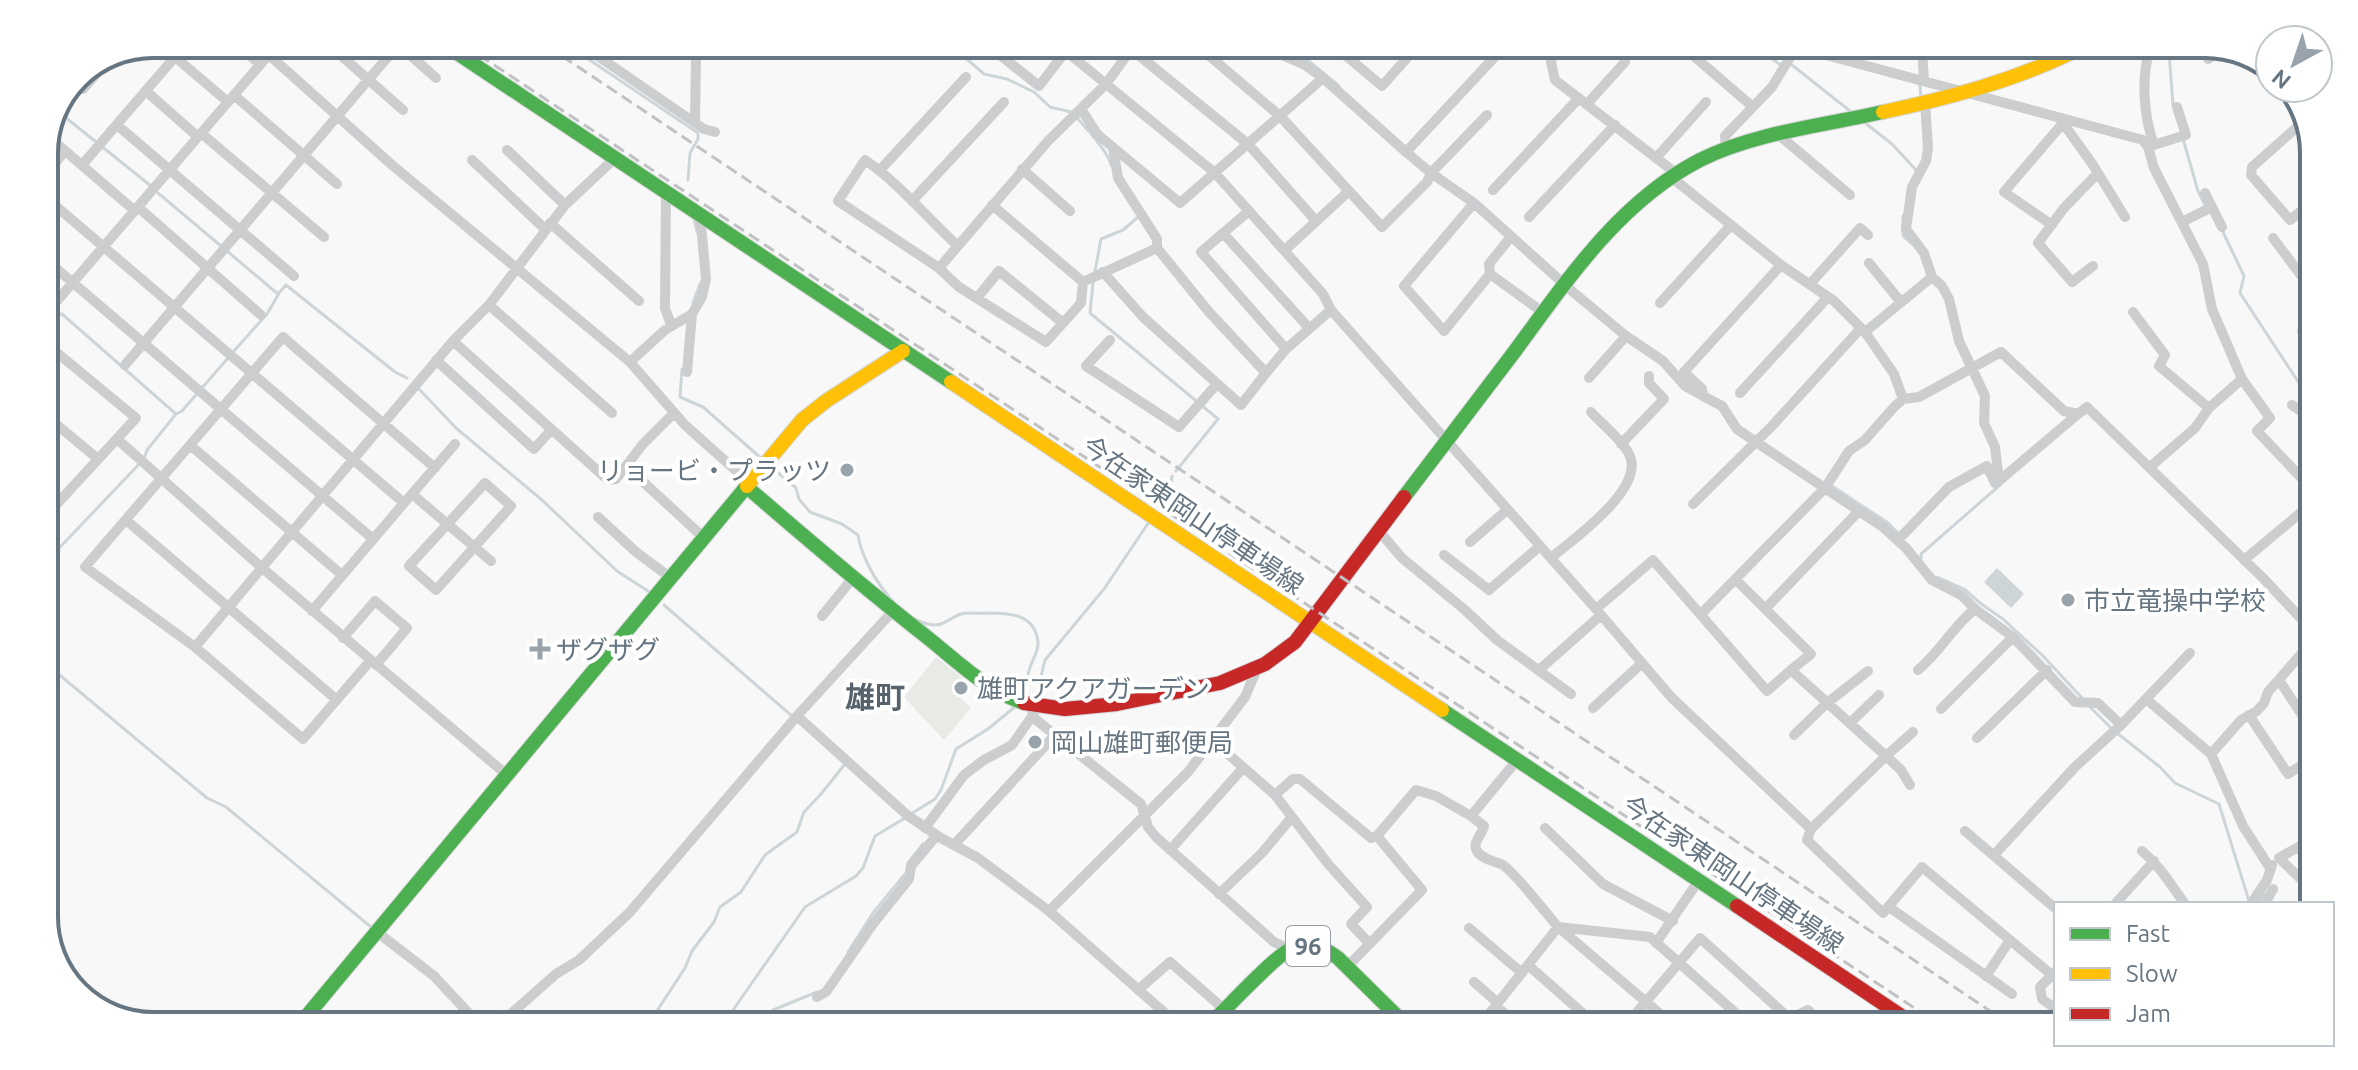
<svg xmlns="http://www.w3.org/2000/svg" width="2358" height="1070" viewBox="0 0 2358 1070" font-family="Ubuntu,'Noto Sans JP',sans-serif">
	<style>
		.green { fill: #e7eae5 }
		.water { fill: #cdd5d8 }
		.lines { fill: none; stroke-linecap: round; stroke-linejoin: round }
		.stream { stroke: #cdd5d8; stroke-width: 3 }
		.fast-casing { stroke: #d4d5d6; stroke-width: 16 }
		.slow-casing { stroke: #d4d5d6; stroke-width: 16 }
		.jam-casing { stroke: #d4d5d6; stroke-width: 16 }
		.street { stroke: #cbcdce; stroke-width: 10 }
		.fast { stroke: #4caf50; stroke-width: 14 }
		.slow { stroke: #ffc107; stroke-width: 14 }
		.jam { stroke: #c62828; stroke-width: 14 }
		.rail { stroke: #c1c2c4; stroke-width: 3; stroke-dasharray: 12 6; stroke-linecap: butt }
		.poi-dot { fill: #98a3ab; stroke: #fff; stroke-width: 3 }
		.labels { text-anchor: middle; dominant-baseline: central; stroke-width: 8; stroke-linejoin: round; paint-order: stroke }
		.shield { fill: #fff; stroke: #939ea7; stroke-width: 2 }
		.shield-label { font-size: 24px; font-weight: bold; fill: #657581 }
		.poi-label { font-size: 26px; fill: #657581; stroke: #fff; text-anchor: start }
		.street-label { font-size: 26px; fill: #657581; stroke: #fff }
		.quarter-label { font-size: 30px; font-weight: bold; fill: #56636c; stroke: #fff }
		.rim { fill: none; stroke: #657581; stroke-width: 4 }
	</style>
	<rect width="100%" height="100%" fill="#f8f8f8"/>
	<path class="green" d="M936,657L970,684L960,697L971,708L944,740L904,697Z"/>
	<path class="water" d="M1997,568L2024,594L2011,608L1984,582Z"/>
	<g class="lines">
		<path class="stream" d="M569,46L698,133V139L690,153L688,180
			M953,47L984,74L1007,79L1034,92L1050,107L1071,112
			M1280,49L1305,58L1339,86
			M1761,51L1781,65
			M2169,52L2173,105
			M1792,65L1850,111
			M1920,86L1921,97
			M60,113L151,186
			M1076,117C1086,128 1108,151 1111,165
			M1864,122L1892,144L1917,171
			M2183,139L2198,191L2206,207
			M158,193L221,246
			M1903,216V236L1912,244
			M694,219L697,232
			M2222,230L2244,276L2240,293L2299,383L2311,391
			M227,251L278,294L286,285L395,372L407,378
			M1095,271L1101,239L1123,230L1138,217
			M1093,283L1090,313L1218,419L1176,471
			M693,303L700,284
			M54,314H62L176,414
			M234,351L267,314L278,295
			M682,369L680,397L703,407L762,459
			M418,388L456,428L542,500L617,571L651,593
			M775,470L796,488L799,499L810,512L842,524L858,535C863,567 897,621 933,625C944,626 951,617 961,614C968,612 978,614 986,613C1008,613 1035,613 1038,642C1039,652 1031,661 1029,671C1027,679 1026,687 1025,696
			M1829,484L1888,523L1900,535
			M1169,498L1172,476
			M1921,561V554L2000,485
			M44,564L144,459L147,450L176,414L182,411L228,358
			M1937,577L1964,589L1980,603L2003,619L2043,656L2083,699
			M664,605L792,716
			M44,662L207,798L226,807L371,927
			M1036,698L1045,660L1104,589L1149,522
			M2088,705L2111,728
			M2117,733L2160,767L2175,783L2219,804L2249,901
			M911,814L935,799L941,790L956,749L988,729L1016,706
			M2298,853L2307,849
			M908,863L923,844
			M2257,904L2264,894
			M848,952L873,913L905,874
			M651,1020L685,968L692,951L714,922L720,907L741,892L765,855L797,832L804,812L821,794L845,764
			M705,1020L731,1013L805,907L856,876L863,868L875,836L905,818
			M766,1020L773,1010L817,992"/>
		<defs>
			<path id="fast" d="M445,45L951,382
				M748,488C807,539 867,590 928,638C958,662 987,691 1024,703
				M1404,497C1441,448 1478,400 1515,351C1568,279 1619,202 1700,160C1753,133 1825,125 1883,112
				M1442,710L1737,906
				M305,1018L747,486
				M1212,1022C1227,1008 1277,954 1291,949C1309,942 1324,947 1338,958L1404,1023"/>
			<path id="slow" d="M1883,112C1949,98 2012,81 2073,52
				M951,382L1442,710
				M747,486L802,420L826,401L903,351"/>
			<path id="jam" d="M1024,703L1065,709L1117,704L1220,683L1265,664L1295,642L1404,497
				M1737,906L1915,1025"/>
		</defs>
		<use href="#fast" class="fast-casing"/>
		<use href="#slow" class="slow-casing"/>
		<use href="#jam" class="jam-casing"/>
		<path class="street" d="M236,44L260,64
			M329,45L403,110
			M399,45L436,78
			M583,46L704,129L715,132
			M990,47L1039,86L1066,51
			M1062,48L1215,173L1323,294L1331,310L1596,609L1671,697L1811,829
			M1200,48L1280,116L1349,191L1285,250
			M1131,49L1248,144L1316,221
			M1268,49L1305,65L1323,78
			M1338,49L1382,86L1415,49
			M1555,50L1551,62L1555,80L1677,174
			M1690,50L1689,52L1753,107
			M1811,51L2143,140L2148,147L2154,168L2203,264L2212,309L2242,379L2209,408L2195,428L2150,467
			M1922,51L1924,80
			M2149,52C2141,81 2144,117 2154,145
			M2240,52L2244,57
			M269,55L392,165L630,362L685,425L751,484
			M175,57L228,102
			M2208,59L2217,52
			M83,89L105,64
			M146,91L198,137
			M234,95L337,184
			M1925,103L1928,148L1926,161L1912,187L1906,229L1924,253L1932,277L1942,286L1949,299L1959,341L1985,396L1984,423L1995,447L1999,481
			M1587,104L1625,62
			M1081,109L1097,134L1180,203L1323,78L1406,152L1502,49
			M1487,115L1431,173L1474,203L1573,292L1626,336L1663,361L1685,386L1703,396L1702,389L1684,372L1781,265L1671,177
			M2305,120L2252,167L2251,175L2290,220L2305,208L2313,217
			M695,123L696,57L699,46
			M2063,123L2093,165L2125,217
			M117,125L294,276
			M201,133L324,237
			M1779,135L1850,195
			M49,137L135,211
			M2150,146L2186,135L2177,107
			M1113,147L1118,178L1157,239V248
			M507,150L565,205
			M1726,150L1725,136L1772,87L1794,51
			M1656,158L1706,102
			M472,160L545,229
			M82,165L186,44
			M1022,169L1070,211
			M880,170L966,77
			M44,176L65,151
			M1493,190L1579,98
			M1349,191L1382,227L1427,182L1431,173L1406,152
			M666,192L665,308L671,325
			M2205,193L2222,227
			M44,196L404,503L412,494L491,561
			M912,201L1004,102
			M1474,203L1404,286L1444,331L1490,274
			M992,205L1083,282
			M138,207L261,315
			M2305,208L2313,197
			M1249,211L1201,252L1286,349
			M1529,217L1615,125
			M2182,222L2212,207
			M550,223L639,301
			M2052,225L2004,192L2063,123V119
			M1223,233L1309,328
			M1510,238L1489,264L1490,274L1544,313
			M2273,238L2312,290
			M958,246C926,217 900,184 865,160L838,201L939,268L959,287L1046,342L1081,303L1083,282L1157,248L1209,312L1266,373L1286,349L1331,310
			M44,258L373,539
			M1869,263L1900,301
			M1781,265L1834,301L1865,332L1932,277
			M2093,266L2072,282L2038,243L2064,208L2098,173
			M939,268L1048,141L1106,84L1132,48
			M1103,272L1143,317L1241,405L1266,373
			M2301,275L2313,265
			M1810,284L1860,228L1868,235
			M977,298L999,271L1063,323
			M1660,303L1731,225
			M489,305L612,413
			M2133,312L2165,355L2159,366L2209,408
			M44,316L277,45
			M2302,331L2312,324
			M1865,332L1894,374L1903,399
			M1110,340L1086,366L1179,427L1216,385
			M453,341L608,480L616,479L643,444L674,413
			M44,342L136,418L44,518
			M436,360L534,449L551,430
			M630,362L665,330L692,314
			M125,365L398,45
			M687,372L692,314L702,297L706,279L700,214
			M1589,378L1626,336
			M2242,379L2270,418L2257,431L2310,487
			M1740,393L1828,297
			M1703,396L1722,406L1737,429L1756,442L1883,527L1906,548L1932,580L1961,595L1975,609C1953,626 1941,651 1918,670
			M2292,405L2311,418
			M44,414L98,459
			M117,439L261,567L507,775
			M1621,444L1664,399L1649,383V376
			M190,445L342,575
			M627,467L704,538
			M485,483L511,506L436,590L409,566Z
			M44,485L61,499
			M412,494L455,444
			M1693,504L1772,426L1861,328
			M598,517L636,552L671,578
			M126,520L337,700
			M1379,531L1402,558L1465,610L1497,640L1571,694
			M1898,540L1949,487L1987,466L1995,483L1999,481L2078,414
			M1470,542L1507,510
			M1444,555L1489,590L1540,546
			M1551,558C1572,540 1647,488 1629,454C1623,441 1601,423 1591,412
			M2244,560L2310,505
			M1735,579L1811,654L1791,670
			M1596,609L1653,560L1767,691L1791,670L1886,756L1811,829L1807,840L1883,913L1922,867L2052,975
			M1765,609L1859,511
			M1975,609L2013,637L2075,702L2098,703L2121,725L2190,653
			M312,611L404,503
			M1701,614L1825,488L1849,451L1865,440L1895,406L1903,399L1919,397L2001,352L2064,411L2078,414L2087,407L2263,578L2309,627
			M822,616L852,579
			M343,638L375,601L407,628L376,665
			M195,647L453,341L489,305L565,205L615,158
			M370,661L303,739L195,647L85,567L283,337L435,468
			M1539,670L1601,615
			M2279,680L2308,724
			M2146,699L2211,754L2241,720L2257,711L2264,703L2268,692L2309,645
			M1030,705L1035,719L1141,804L1148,827L1156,837L1274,942L1289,949
			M1593,708L1642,663
			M1941,709L2013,637
			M2249,715L2288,774L2308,761
			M797,716L907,815L941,838L978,858L1049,911L1175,1022
			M1850,723L1879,695
			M1794,735L1827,703L1868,671
			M1977,738L2047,670
			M1213,741L1275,795L1329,865L1367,907L1351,924L1370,944
			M2211,754L2243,826L2270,868
			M1517,760L1471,816L1484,826C1483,833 1473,842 1476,849C1479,859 1495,861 1503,865C1516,874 1546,913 1558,927L1650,937L1748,1024
			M1910,785L1901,770L1886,756L1913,732
			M1275,795L1293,779H1300L1371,838L1377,836
			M925,828L964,775L984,760L1012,745L1033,715
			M1545,828L1603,884L1673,921
			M1965,831L2056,909
			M954,845L1055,735
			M1170,850L1243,768
			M2142,851C2160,866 2171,885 2185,904
			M1994,855L2075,767L2121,725
			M2306,884L2279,858L2307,842
			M1219,894L1262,853L1292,817
			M2115,904L2154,861
			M2251,904L2267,880L2272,865
			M2265,904L2273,889
			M1889,907L2012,994
			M1049,911L1188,772L1245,697L1257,669
			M1469,928L1522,973
			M377,932L434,976L474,1019
			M1656,943L1699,880
			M1528,965L1595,1024
			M1347,967L1422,890L1377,836L1416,790L1436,796L1471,816
			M2055,972L2040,987L2042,999L2056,1009
			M1986,976L2010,940
			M1474,982L1498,1003
			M1138,990L1170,962L1225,1010
			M817,997L826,992L873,924L909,879L911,866L937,835
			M1496,1006L1516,1023
			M505,1019L556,974L579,960L630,912L797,716L893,611
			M1482,1023L1558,927L1672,1024
			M1627,1024L1700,938L1790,1019L1808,1010L1821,1024"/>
		<use href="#fast" class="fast"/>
		<use href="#slow" class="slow"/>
		<use href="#jam" class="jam"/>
		<path class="rail" d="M464,45L1940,1025
			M547,46L2011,1025"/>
	</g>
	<g class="poi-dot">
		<circle cx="847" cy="470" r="8"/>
		<circle cx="2068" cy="600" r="8"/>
		<path d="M536 637h8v8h8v8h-8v8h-8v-8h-8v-8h8z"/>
		<circle cx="961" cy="688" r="8"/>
		<circle cx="1035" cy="742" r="8"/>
	</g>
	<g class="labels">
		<rect class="shield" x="1286" y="926" width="44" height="40" rx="6"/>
		<g class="shield-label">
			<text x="1308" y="946">96</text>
		</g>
		<g class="poi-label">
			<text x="831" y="470" text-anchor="end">リョービ・プラッツ</text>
			<text x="2084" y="600">市立竜操中学校</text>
			<text x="556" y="649">ザグザグ</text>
			<text x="977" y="688">雄町アクアガーデン</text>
			<text x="1051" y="742">岡山雄町郵便局</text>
		</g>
		<g class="street-label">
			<text transform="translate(1193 515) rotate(34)">今在家東岡山停車場線</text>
			<text transform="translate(1733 874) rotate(34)">今在家東岡山停車場線</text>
		</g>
		<g class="quarter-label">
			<text x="875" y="697">雄町</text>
		</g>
	</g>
	<path d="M0 0H2358V1070H0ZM153 58H2205A95 95 0 0 1 2300 153V917A95 95 0 0 1 2205 1012H153A95 95 0 0 1 58 917V153A95 95 0 0 1 153 58Z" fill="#fff" fill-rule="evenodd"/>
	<path class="rim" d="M153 58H2205A95 95 0 0 1 2300 153V917A95 95 0 0 1 2205 1012H153A95 95 0 0 1 58 917V153A95 95 0 0 1 153 58Z"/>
	<rect x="2054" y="902" width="280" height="144" fill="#ffffff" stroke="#c1c8cd" stroke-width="2"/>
	<rect x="2070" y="928" width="40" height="12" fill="#4caf50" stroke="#c1c8cd" stroke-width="2"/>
	<text x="2126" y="942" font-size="24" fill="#657581">Fast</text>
	<rect x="2070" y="968" width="40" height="12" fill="#ffc107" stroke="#c1c8cd" stroke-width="2"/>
	<text x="2126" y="982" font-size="24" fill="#657581">Slow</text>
	<rect x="2070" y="1008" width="40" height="12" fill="#c62828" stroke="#c1c8cd" stroke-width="2"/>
	<text x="2126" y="1022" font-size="24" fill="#657581">Jam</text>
	<g transform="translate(2294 64) rotate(220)"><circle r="38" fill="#ffffff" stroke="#c1c8cd" stroke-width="2"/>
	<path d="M0-6L14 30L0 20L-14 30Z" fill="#98a3ab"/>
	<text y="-12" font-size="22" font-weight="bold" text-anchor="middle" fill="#657581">N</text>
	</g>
</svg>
